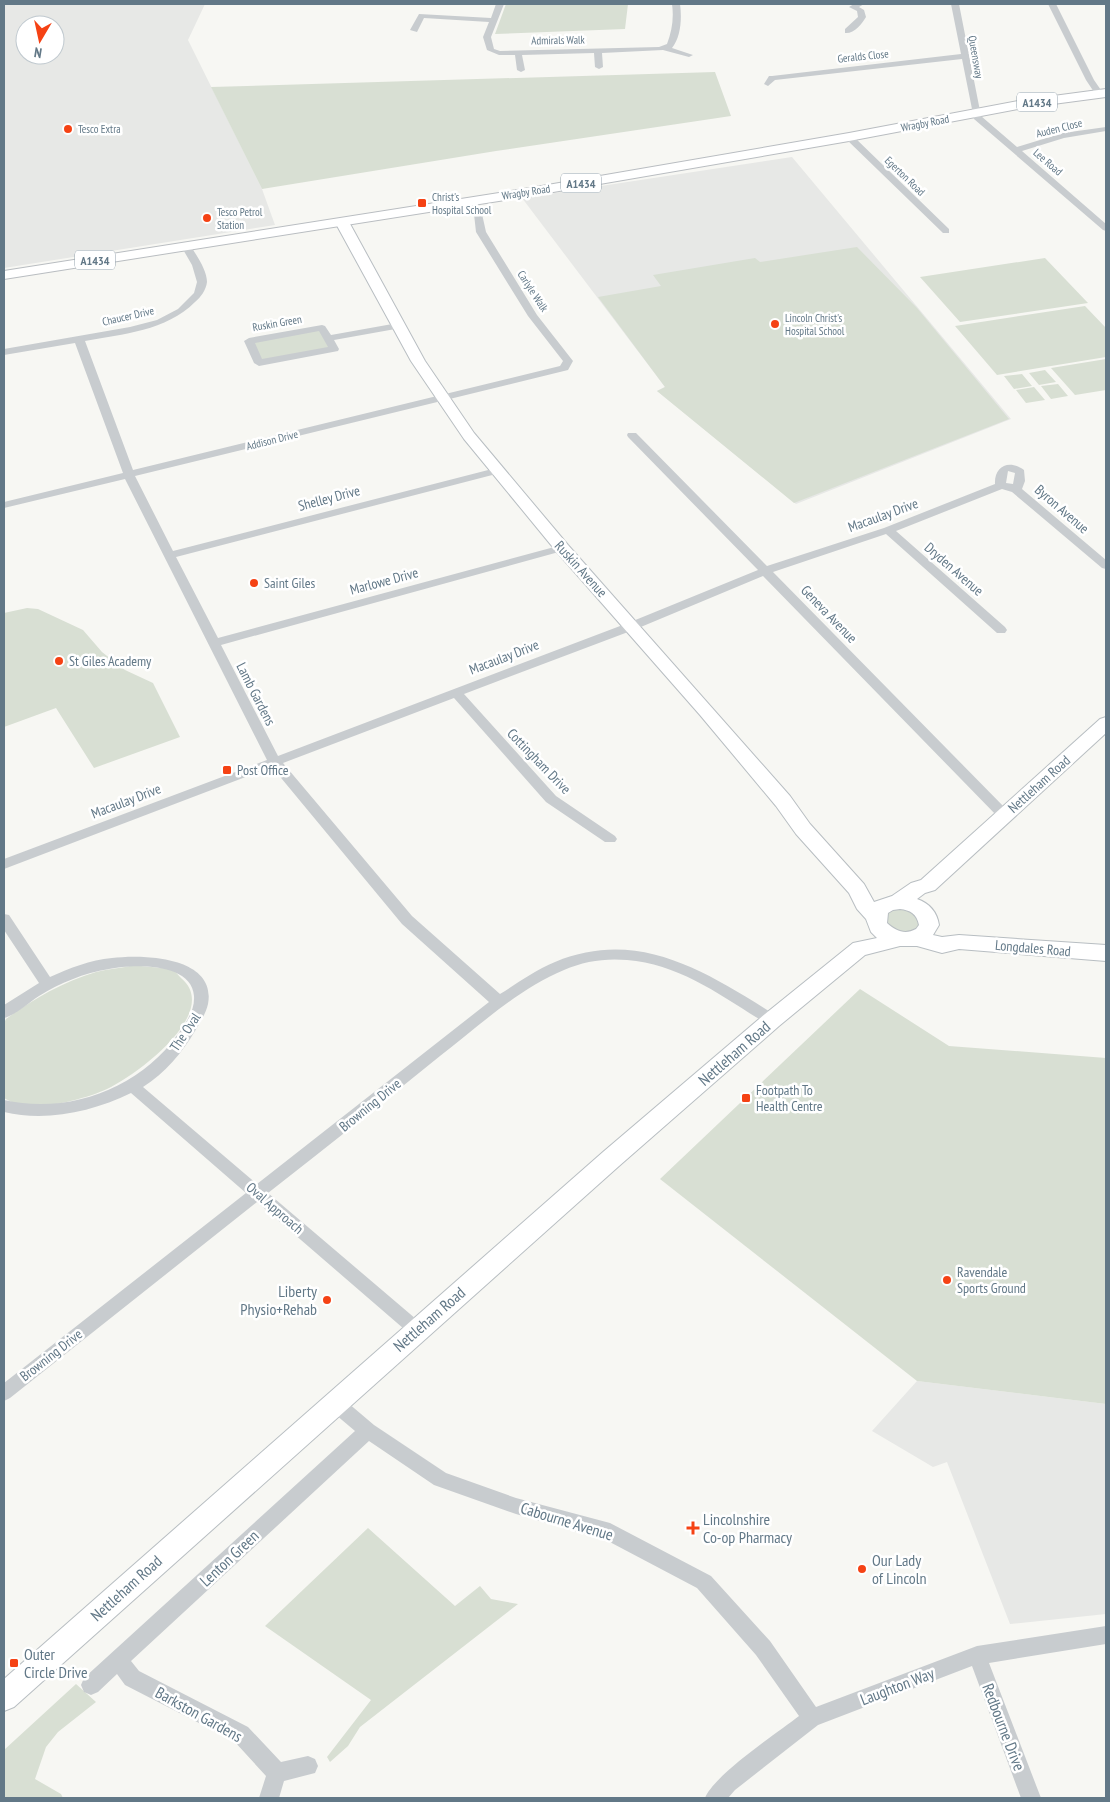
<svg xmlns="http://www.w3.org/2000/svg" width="1110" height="1802" viewBox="0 0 1110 1802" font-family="'PT Sans Narrow',sans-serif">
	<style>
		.built { fill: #e7e8e6; fill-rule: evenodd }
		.green { fill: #d8dfd3 }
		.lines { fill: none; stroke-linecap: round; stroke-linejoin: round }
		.secondary-casing { stroke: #b8bec2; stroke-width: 2 }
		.primary-casing { stroke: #b9bdc1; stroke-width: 2 }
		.street { fill: #c8cccf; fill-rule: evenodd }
		.secondary { fill: #fff; fill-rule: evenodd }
		.primary { fill: #fff; fill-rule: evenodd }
		.poi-dot { fill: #f54214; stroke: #fff; stroke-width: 2 }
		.labels { text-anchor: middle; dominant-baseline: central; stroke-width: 5; stroke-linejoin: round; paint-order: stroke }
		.far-street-label { font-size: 11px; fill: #627887; stroke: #fff }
		.far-poi-label { font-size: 11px; fill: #627887; stroke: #fff; text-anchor: start }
		.shield { fill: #fff; stroke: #91a0ab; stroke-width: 1 }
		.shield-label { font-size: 12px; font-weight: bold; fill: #627887 }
		.street-label { font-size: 14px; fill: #627887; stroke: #fff }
		.poi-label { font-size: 14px; fill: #627887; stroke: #fff; text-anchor: start }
		.near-street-label { font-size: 16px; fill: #627887; stroke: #fff }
		.near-poi-label { font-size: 16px; fill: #627887; stroke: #fff; text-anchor: start }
	</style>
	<rect width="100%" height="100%" fill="#f7f7f3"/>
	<path class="built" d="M4,4H205L188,40L262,189L275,225L4,268ZM25,25H55V55H25Z
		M792,157L1011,419L796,504L657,391L665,387L522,198Z
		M917,1381L1106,1404V1614L1010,1624L947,1462L933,1467L872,1431Z"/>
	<path class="green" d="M506,4H628L625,29L495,34Z
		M715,72L731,116L496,151L262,189L211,87Z
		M857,247L917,308L1009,419L794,503L657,391L665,387L598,297L661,286L653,275L755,258L760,262Z
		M1045,258L1088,303L960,322L920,277Z
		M1085,306L1106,328V357L997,375L955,326Z
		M322,328L334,349L259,363L249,341Z
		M1106,359V390L1075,395L1051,368Z
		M1045,370L1056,382L1039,385L1029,373Z
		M1022,374L1032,386L1014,389L1004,376Z
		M1058,384L1068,396L1051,399L1041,386Z
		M1034,387L1045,400L1026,403L1016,390Z
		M27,608L38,609L83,630L102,652L125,670L153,683L180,737L94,768L56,708L4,727V613Z
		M902,908L916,913L920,927L908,934L888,927L885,915L892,909Z
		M135,965C144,967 164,967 173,970C176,972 179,976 181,978C222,1012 137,1075 107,1089C86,1099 41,1110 18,1105C13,1103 8,1100 4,1098V1023L6,1019C33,999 63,982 96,972C108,969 122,968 135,965Z
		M860,989L949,1046L1106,1058V1404L917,1381L660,1179Z
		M368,1528L455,1606L480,1586L491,1599L518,1604L360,1727L348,1746L330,1762L327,1757L371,1700L265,1626Z
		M76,1684L96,1702L58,1732L46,1747L35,1779L61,1794L63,1798H4V1750Z"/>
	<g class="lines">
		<defs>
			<path id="secondary" d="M342,218L349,222L425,361L474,433L568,545L790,796L810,824L864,884L874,902L892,896L911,883L921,880L1100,719L1106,717V733L935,890L925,893L917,899C929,903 937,912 939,925L933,935L942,937L959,935L1106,945V961L959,949L942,953L917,946H900L865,955L779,1026L619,1166L14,1707L4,1711V1679L603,1152L765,1014L853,943L877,938L871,932L866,919L857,909L849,893L796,834L776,806L700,715L556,551L464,439L411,361L335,222ZM900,909C910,910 917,914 919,925L916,929C905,935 896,931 887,923L888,913L893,910Z"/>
			<path id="primary" d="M1106,89V97L1023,108L849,141L530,196L4,279V271L530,188L849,133L1023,100Z"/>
		</defs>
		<use href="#secondary" class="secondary-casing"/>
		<use href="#primary" class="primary-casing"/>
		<path class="street" d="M496,4H504L491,37L494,49L500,51L659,47L667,44C672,31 674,18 672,4H680C682,18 681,37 672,48L693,55L689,57L663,50L602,53L603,67L599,69L595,67L594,53L522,55L525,70L521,72L517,70L515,55H499L487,50L483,37L489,22L424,18L417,32L410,30L419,14L491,18Z
			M854,4H864L859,7L864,10L866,17C862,24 854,34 845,33V29L858,17L857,11L849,7Z
			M951,4H959L981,116L1017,147L1063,133L1106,127V131L1064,138L1022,151L1106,224V231L1103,230L974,119L962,59L775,80L768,86L764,84L769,76H772L961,54Z
			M1048,4H1056L1094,80L1103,93L1102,95H1096L1086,80Z
			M846,135H852L949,229V233H943L846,139Z
			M468,199L471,200L482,214L486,232L537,315L573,361L568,370L135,476L173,551L496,468L501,471L500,473L176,557L218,638L558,546L562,545L568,548L566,550L221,645L278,756L628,623L758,570L628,437L627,435L628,433H636L767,566L884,528L995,484C994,466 1009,459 1024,470L1025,481L1022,489L1106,560V569L1102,568L1012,492L1002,489L896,531L1005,627L1007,630L1005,633H997L886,534L773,572L1009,812L1011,815L1009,818H999L763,576L636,629L464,694L556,796L615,836L617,839L615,842H605L546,802L454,698L283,763L412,916L500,994C518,983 535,970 555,962C640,927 707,973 777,1016L779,1020L777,1024L772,1026L767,1024C723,997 680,964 627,960C606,958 584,961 564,970C518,989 479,1026 440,1056C383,1102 326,1148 268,1193L423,1325L425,1330L423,1335L417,1337L411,1335L257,1202L10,1398L4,1401V1383L246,1193L131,1093C92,1112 46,1122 4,1112V1100C69,1115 140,1088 178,1034C186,1023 195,1010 194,996C192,962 132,964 109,969C84,973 60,983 39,996C28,1003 16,1015 4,1018V1005L39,983L4,930V914L9,915L50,977C70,968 90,960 112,958C142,954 217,956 208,1004C206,1013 200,1023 195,1031C182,1053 165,1073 143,1087L257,1184L489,1002L402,924L272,767L4,869V859L267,760L125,479L4,508V502L123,473L75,343L4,355V349L130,327L157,320L178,309L194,293L197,282L192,265L181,246L186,243L189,244C196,254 207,270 207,282C206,290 201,297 195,302C166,331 123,334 85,341L133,470L560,366L563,361L528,316L476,232L474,214L464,202ZM1008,471L1015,473L1013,484L1006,483Z
			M398,323L401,324V328L334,340L339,349L338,351L259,366L254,363L244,341L249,338L322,325L325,326L331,335ZM319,331L328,347L262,359L255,343Z
			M335,1395L341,1397L374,1425L446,1473L516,1498L610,1523L711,1576L770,1641L816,1707L977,1646L1106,1626V1644L989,1663L1041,1798H1021L972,1666L818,1725L735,1790L728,1798H705C714,1775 777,1733 799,1716L756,1655L697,1588L606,1540L516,1514L434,1485L369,1441L131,1661L139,1671L248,1727L281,1762L308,1756L315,1759L318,1766L315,1773L284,1781L279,1798H259L266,1776L234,1741L125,1685L117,1674L98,1692L91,1695L84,1692L81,1685L84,1678L355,1431L329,1409L326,1403L329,1397Z"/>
		<use href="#secondary" class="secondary"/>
		<use href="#primary" class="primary"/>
	</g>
	<g class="poi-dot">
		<circle cx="68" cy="129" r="5"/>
		<rect x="417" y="198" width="10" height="10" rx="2.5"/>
		<circle cx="207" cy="218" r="5"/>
		<circle cx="775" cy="324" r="5"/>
		<circle cx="254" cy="583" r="5"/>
		<circle cx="59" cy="661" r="5"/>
		<rect x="222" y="765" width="10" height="10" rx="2.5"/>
		<rect x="741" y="1093" width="10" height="10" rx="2.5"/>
		<circle cx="947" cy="1280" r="5"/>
		<circle cx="327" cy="1300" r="5"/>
		<path d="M690.5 1520.5h5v5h5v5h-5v5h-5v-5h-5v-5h5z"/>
		<circle cx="862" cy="1569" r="5"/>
		<rect x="9" y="1658" width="10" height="10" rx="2.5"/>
	</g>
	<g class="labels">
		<g class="far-street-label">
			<text transform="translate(558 40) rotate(-1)">Admirals Walk</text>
			<text transform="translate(863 56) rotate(-6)">Geralds Close</text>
			<text transform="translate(976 57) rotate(80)">Queensway</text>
			<text transform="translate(925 123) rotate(-11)">Wragby Road</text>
			<text transform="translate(1059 128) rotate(-14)">Auden Close</text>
			<text transform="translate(1048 162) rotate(41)">Lee Road</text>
			<text transform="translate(905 176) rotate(44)">Egerton Road</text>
			<text transform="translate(526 192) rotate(-9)">Wragby Road</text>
			<text transform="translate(533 291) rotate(57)">Carlyle Walk</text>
			<text transform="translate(128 316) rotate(-13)">Chaucer Drive</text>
			<text transform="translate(277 323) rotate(-10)">Ruskin Green</text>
			<text transform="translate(272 440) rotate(-14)">Addison Drive</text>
		</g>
		<g class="far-poi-label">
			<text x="78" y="129">Tesco Extra</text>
			<text x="432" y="197">Christ's<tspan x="432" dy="13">Hospital School</tspan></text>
			<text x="217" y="212">Tesco Petrol<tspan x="217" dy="13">Station</tspan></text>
			<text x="785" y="318">Lincoln Christ's<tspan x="785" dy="13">Hospital School</tspan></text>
		</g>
		<g class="shield">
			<rect x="1017" y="92.5" width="40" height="19" rx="4"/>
			<rect x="561" y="173.5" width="40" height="19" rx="4"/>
			<rect x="75" y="250.5" width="40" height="19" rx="4"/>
		</g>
		<g class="shield-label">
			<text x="1037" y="102">A1434</text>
			<text x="581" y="183">A1434</text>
			<text x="95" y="260">A1434</text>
		</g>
		<g class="street-label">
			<text transform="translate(329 498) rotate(-15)">Shelley Drive</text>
			<text transform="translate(1062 509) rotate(41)">Byron Avenue</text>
			<text transform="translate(883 515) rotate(-20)">Macaulay Drive</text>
			<text transform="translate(581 569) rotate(48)">Ruskin Avenue</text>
			<text transform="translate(954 569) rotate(41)">Dryden Avenue</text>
			<text transform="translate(384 581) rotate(-15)">Marlowe Drive</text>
			<text transform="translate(829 614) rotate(46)">Geneva Avenue</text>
			<text transform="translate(504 657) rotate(-21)">Macaulay Drive</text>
			<text transform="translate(256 694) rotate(63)">Lamb Gardens</text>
			<text transform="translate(539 761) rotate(46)">Cottingham Drive</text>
			<text transform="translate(1039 784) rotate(-42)">Nettleham Road</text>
			<text transform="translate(126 801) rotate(-21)">Macaulay Drive</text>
			<text transform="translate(1033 948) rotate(5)">Longdales Road</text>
			<text transform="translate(185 1032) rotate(-56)">The Oval</text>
			<text transform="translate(370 1105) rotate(-39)">Browning Drive</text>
			<text transform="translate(275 1208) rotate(41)">Oval Approach</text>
			<text transform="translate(51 1355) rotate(-38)">Browning Drive</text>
		</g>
		<g class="poi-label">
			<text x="264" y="583">Saint Giles</text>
			<text x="69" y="661">St Giles Academy</text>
			<text x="237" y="770">Post Office</text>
			<text x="756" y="1090">Footpath To<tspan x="756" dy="16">Health Centre</tspan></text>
			<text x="957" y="1272">Ravendale<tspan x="957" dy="16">Sports Ground</tspan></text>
		</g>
		<g class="near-street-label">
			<text transform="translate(734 1053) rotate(-41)">Nettleham Road</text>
			<text transform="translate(429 1319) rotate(-41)">Nettleham Road</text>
			<text transform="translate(567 1521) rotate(17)">Cabourne Avenue</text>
			<text transform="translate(229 1558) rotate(-43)">Lenton Green</text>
			<text transform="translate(126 1588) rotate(-42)">Nettleham Road</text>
			<text transform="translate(897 1686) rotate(-21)">Laughton Way</text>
			<text transform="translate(199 1714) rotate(29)">Barkston Gardens</text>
			<text transform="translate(1004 1727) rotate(69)">Redbourne Drive</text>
		</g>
		<g class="near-poi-label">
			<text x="317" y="1291" text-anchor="end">Liberty<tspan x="317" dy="18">Physio+Rehab</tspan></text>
			<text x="703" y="1519">Lincolnshire<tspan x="703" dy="18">Co-op Pharmacy</tspan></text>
			<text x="872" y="1560">Our Lady<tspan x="872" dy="18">of Lincoln</tspan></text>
			<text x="24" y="1654">Outer<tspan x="24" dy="18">Circle Drive</tspan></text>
		</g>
	</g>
	<rect width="1110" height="1802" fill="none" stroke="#627887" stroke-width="10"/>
	<g transform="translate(40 40) rotate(189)"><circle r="24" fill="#ffffff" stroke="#c0c9cf"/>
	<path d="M0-4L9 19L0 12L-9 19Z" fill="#f54214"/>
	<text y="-8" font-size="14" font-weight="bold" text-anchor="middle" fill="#627887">N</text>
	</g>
</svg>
